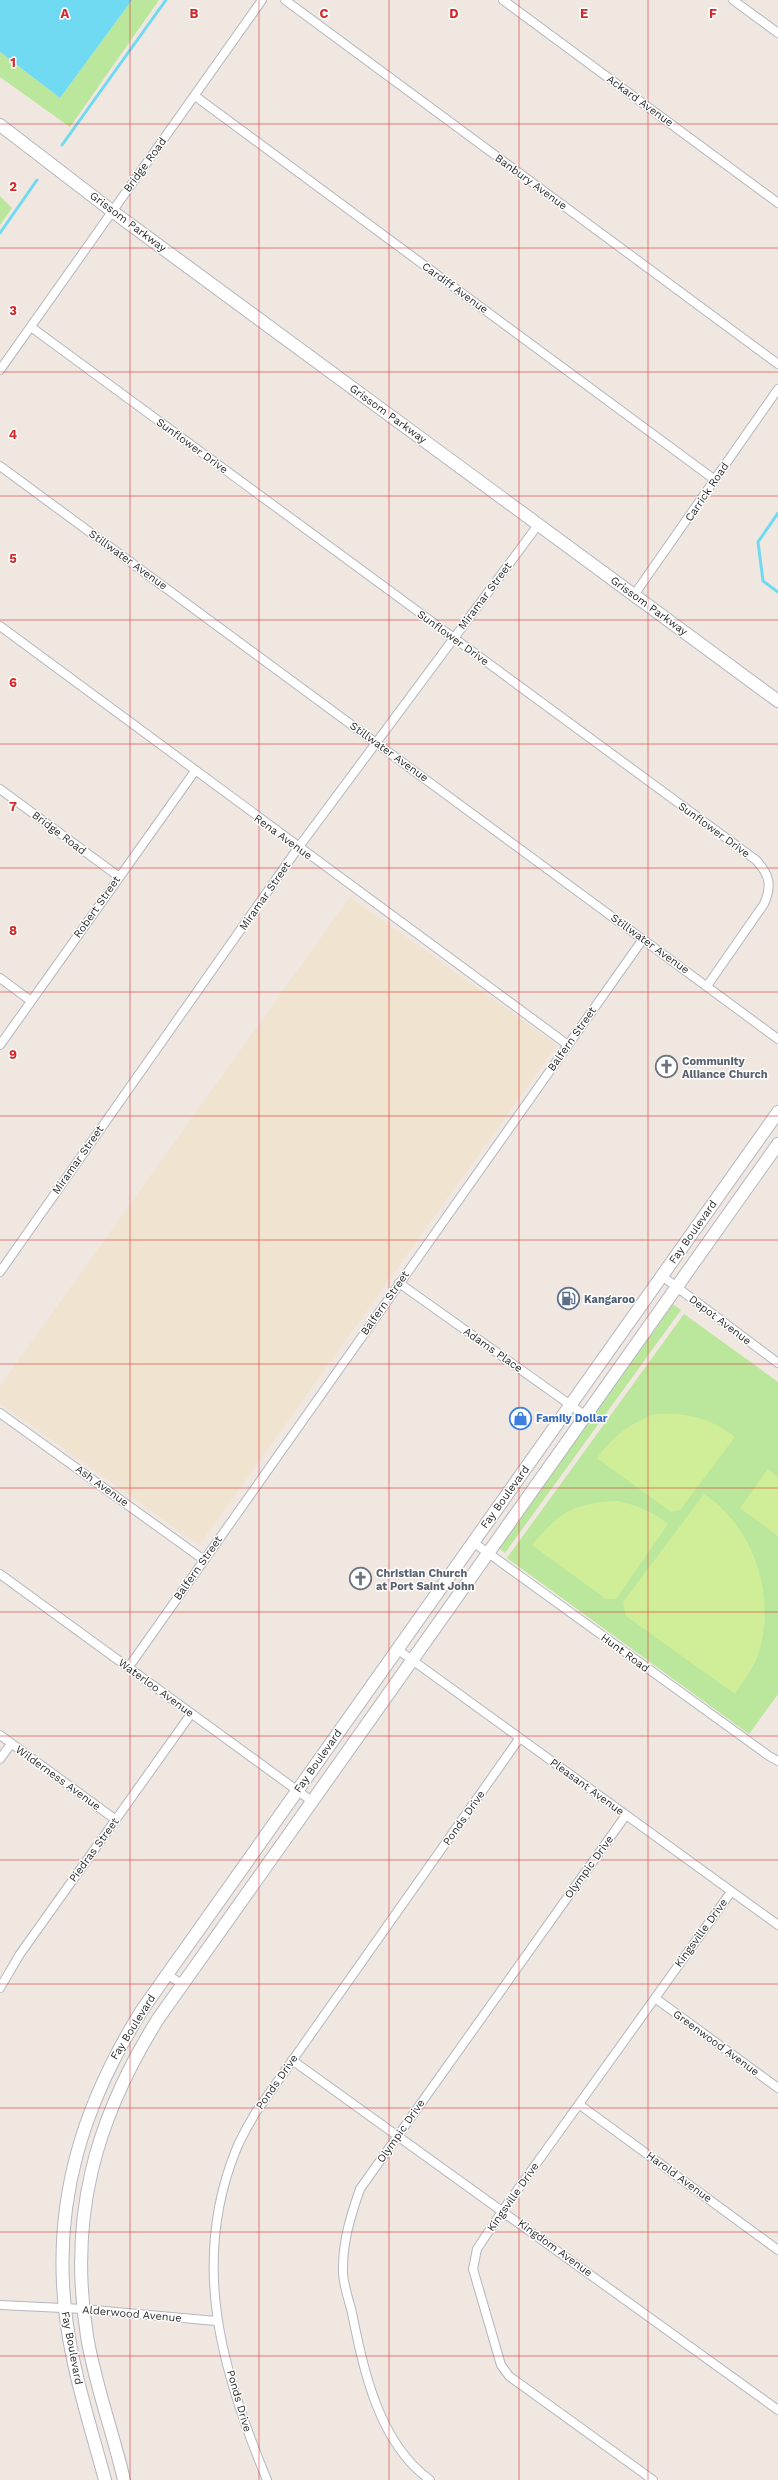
<svg xmlns="http://www.w3.org/2000/svg" width="778" height="2480" viewBox="0 0 778 2480" font-family="'Work Sans',sans-serif">
	<style>
		.education { fill: #f0e3cf }
		.green { fill: #bae79b }
		.pitch { fill: #d0ee97 }
		.water { fill: #71daf3 }
		.lines { fill: none; stroke-linecap: round; stroke-linejoin: round }
		.stream { stroke: #71daf3; stroke-width: 3 }
		.street-casing { stroke: #b3b7c1; stroke-width: 10 }
		.secondary-casing { stroke: #b3b7c1; stroke-width: 14 }
		.street { stroke: #fff; stroke-width: 8 }
		.secondary { stroke: #fff; stroke-width: 12 }
		.grid { fill: none; stroke: #d62828; stroke-width: 1; stroke-opacity: 0.55 }
		.labels { text-anchor: middle; dominant-baseline: central; stroke-width: 3; stroke-linejoin: round; paint-order: stroke }
		.street-label { font-size: 11px; fill: #2d2d2d; stroke: #fff }
		.worship-label { font-size: 11px; font-weight: bold; fill: #5b616d; stroke: #fff; text-anchor: start }
		.service-label { font-size: 11px; font-weight: bold; fill: #4e5e75; stroke: #fff; text-anchor: start }
		.shop-label { font-size: 11px; font-weight: bold; fill: #366cbe; stroke: #fff; text-anchor: start }
		.grid-label { font-size: 13px; text-anchor: middle; font-weight: bold; fill: #d62828; stroke: #fff; stroke-width: 3; stroke-linejoin: round; paint-order: stroke }
	</style>
	<rect width="100%" height="100%" fill="#efe7e0"/>
	<path class="education" d="M350,897L557,1045L199,1545L0,1403V1386Z"/>
	<path class="green" d="M132,0H159L70,127L0,77V52L60,98Z
		M0,196L12,208L0,225Z
		M673,1304L681,1310L505,1553L499,1548Z
		M684,1314L778,1382V1694L749,1734L507,1558Z"/>
	<path class="pitch" d="M654,1414C688,1413 708,1417 735,1437L680,1510L671,1512L597,1458C615,1435 628,1425 654,1414Z
		M768,1469L778,1477V1536L740,1508Z
		M704,1494C755,1528 778,1599 757,1658C751,1671 742,1683 735,1694L626,1616L623,1602Z
		M619,1501C638,1506 653,1512 668,1524L616,1599H606L532,1545C559,1512 576,1502 619,1501Z"/>
	<path class="water" d="M0,0H132L60,98L0,52Z"/>
	<g class="lines">
		<path class="stream" d="M62,145L166,0
			M0,233L37,180
			M778,513L758,542L763,581L778,592"/>
		<defs>
			<path id="street" d="M285,0L778,364
				M503,0L778,203
				M733,0L778,33
				M195,96L715,480
				M31,327L756,860C770,875 772,886 764,904L707,986
				M0,370L262,0
				M0,466L778,1039
				M634,595L778,389
				M0,626L568,1045
				M0,789L118,876
				M0,978L31,1001
				M0,1045L195,771
				M0,1272L298,848L538,525
				M662,1276L778,1363
				M399,1283L586,1416
				M0,1413L204,1560
				M473,1542L769,1756L778,1761
				M0,1574L313,1802
				M397,1649L778,1925
				M128,1668L643,939
				M0,1735L116,1820
				M0,1759L11,1744
				M167,1974L183,1985
				M0,1988L20,1954L191,1714
				M655,1998L778,2088
				M292,2060L778,2410
				M580,2105L778,2250
				M0,2305L83,2309L216,2321
				M267,2480C222,2372 190,2263 236,2150C241,2137 249,2124 256,2112L519,1739
				M430,2480C379,2443 364,2372 352,2313C349,2299 342,2283 343,2268C343,2240 351,2215 360,2189L626,1815
				M653,2480L509,2376L501,2365L473,2269L477,2249L503,2210L731,1892"/>
			<path id="secondary" d="M0,125L112,211L778,701
				M105,2480C90,2424 71,2367 65,2309C53,2198 84,2103 142,2010L778,1112
				M124,2480C113,2432 95,2385 87,2336C68,2217 95,2120 158,2019L778,1144"/>
		</defs>
		<use href="#street" class="street-casing"/>
		<use href="#secondary" class="secondary-casing"/>
		<use href="#street" class="street"/>
		<use href="#secondary" class="secondary"/>
	</g>
	<path class="grid" d="M130,0V2480M259,0V2480M389,0V2480M519,0V2480M648,0V2480M0,124H778M0,248H778M0,372H778M0,496H778M0,620H778M0,744H778M0,868H778M0,992H778M0,1116H778M0,1240H778M0,1364H778M0,1488H778M0,1612H778M0,1736H778M0,1860H778M0,1984H778M0,2108H778M0,2232H778M0,2356H778"/>
	<defs>
		<symbol id="church-ring" viewBox="-11 -11 22 22"><circle r="9.5" fill="#fff" stroke="#6b7280" stroke-width="1.5"/><path d="M-1.2-6h2.4v3.5h3.3v2.4h-3.3V6h-2.4V-.1h-3.3v-2.4h3.3Z" fill="#6b7280"/></symbol>
		<symbol id="fuel-ring" viewBox="-11 -11 22 22"><circle r="9.5" fill="#fff" stroke="#5c6f8a" stroke-width="1.5"/><path d="M-5.5-6h7V0h2V4h1.3V-2.5L3-4.5l.8-.8L6-3V5H2.5V1h-1V6h-7ZM-4.2-4.7v3.2H.2V-4.7Z" fill="#5c6f8a"/></symbol>
		<symbol id="shop-ring" viewBox="-11 -11 22 22"><circle r="9.5" fill="#fff" stroke="#3f7fe0" stroke-width="1.5"/><path d="M-5-2.5h2.3a2.7 3.5 0 0 1 5.4 0H5L5.5 6h-11ZM-1.5-2.5h3a1.5 2.3 0 0 0-3 0Z" fill="#3f7fe0"/></symbol>
	</defs>
	<g fill-rule="evenodd">
		<use href="#church-ring" x="654" y="1054" width="25" height="25"/>
		<use href="#fuel-ring" x="556" y="1286" width="25" height="25"/>
		<use href="#shop-ring" x="508" y="1406" width="25" height="25"/>
		<use href="#church-ring" x="348" y="1566" width="25" height="25"/>
	</g>
	<g class="labels">
		<g class="street-label">
			<text transform="translate(640 101) rotate(36)">Ackard Avenue</text>
			<text transform="translate(145 165) rotate(-54)">Bridge Road</text>
			<text transform="translate(531 182) rotate(36)">Banbury Avenue</text>
			<text transform="translate(128 222) rotate(37)">Grissom Parkway</text>
			<text transform="translate(455 288) rotate(36)">Cardiff Avenue</text>
			<text transform="translate(388 414) rotate(36)">Grissom Parkway</text>
			<text transform="translate(192 446) rotate(36)">Sunflower Drive</text>
			<text transform="translate(707 492) rotate(-56)">Carrick Road</text>
			<text transform="translate(128 560) rotate(36)">Stillwater Avenue</text>
			<text transform="translate(485 596) rotate(-53)">Miramar Street</text>
			<text transform="translate(649 606) rotate(36)">Grissom Parkway</text>
			<text transform="translate(453 638) rotate(36)">Sunflower Drive</text>
			<text transform="translate(389 752) rotate(36)">Stillwater Avenue</text>
			<text transform="translate(714 830) rotate(36)">Sunflower Drive</text>
			<text transform="translate(59 833) rotate(37)">Bridge Road</text>
			<text transform="translate(283 837) rotate(36)">Rena Avenue</text>
			<text transform="translate(265 896) rotate(-55)">Miramar Street</text>
			<text transform="translate(97 907) rotate(-55)">Robert Street</text>
			<text transform="translate(650 944) rotate(36)">Stillwater Avenue</text>
			<text transform="translate(572 1039) rotate(-55)">Balfern Street</text>
			<text transform="translate(78 1160) rotate(-55)">Miramar Street</text>
			<text transform="translate(693 1232) rotate(-55)">Fay Boulevard</text>
			<text transform="translate(385 1303) rotate(-55)">Balfern Street</text>
			<text transform="translate(720 1320) rotate(37)">Depot Avenue</text>
			<text transform="translate(493 1350) rotate(35)">Adams Place</text>
			<text transform="translate(102 1486) rotate(36)">Ash Avenue</text>
			<text transform="translate(505 1497) rotate(-54)">Fay Boulevard</text>
			<text transform="translate(198 1568) rotate(-55)">Balfern Street</text>
			<text transform="translate(625 1653) rotate(36)">Hunt Road</text>
			<text transform="translate(156 1688) rotate(36)">Waterloo Avenue</text>
			<text transform="translate(318 1761) rotate(-55)">Fay Boulevard</text>
			<text transform="translate(58 1778) rotate(36)">Wilderness Avenue</text>
			<text transform="translate(587 1787) rotate(36)">Pleasant Avenue</text>
			<text transform="translate(464 1818) rotate(-55)">Ponds Drive</text>
			<text transform="translate(94 1850) rotate(-54)">Piedras Street</text>
			<text transform="translate(589 1867) rotate(-54)">Olympic Drive</text>
			<text transform="translate(701 1933) rotate(-54)">Kingsville Drive</text>
			<text transform="translate(133 2027) rotate(-58)">Fay Boulevard</text>
			<text transform="translate(716 2043) rotate(36)">Greenwood Avenue</text>
			<text transform="translate(277 2082) rotate(-55)">Ponds Drive</text>
			<text transform="translate(401 2131) rotate(-55)">Olympic Drive</text>
			<text transform="translate(679 2177) rotate(36)">Harold Avenue</text>
			<text transform="translate(513 2197) rotate(-55)">Kingsville Drive</text>
			<text transform="translate(555 2248) rotate(36)">Kingdom Avenue</text>
			<text transform="translate(132 2314) rotate(5)">Alderwood Avenue</text>
			<text transform="translate(72 2348) rotate(79)">Fay Boulevard</text>
			<text transform="translate(239 2401) rotate(74)">Ponds Drive</text>
		</g>
		<g class="worship-label">
			<text x="682" y="1061">Community<tspan x="682" dy="13">Alliance Church</tspan></text>
			<text x="376" y="1573">Christian Church<tspan x="376" dy="13">at Port Saint John</tspan></text>
		</g>
		<g class="service-label">
			<text x="584" y="1299">Kangaroo</text>
		</g>
		<g class="shop-label">
			<text x="536" y="1418">Family Dollar</text>
		</g>
	</g>
	<g class="grid-label">
		<text x="65" y="18">A</text>
		<text x="194" y="18">B</text>
		<text x="324" y="18">C</text>
		<text x="454" y="18">D</text>
		<text x="584" y="18">E</text>
		<text x="713" y="18">F</text>
		<text x="13" y="67">1</text>
		<text x="13" y="191">2</text>
		<text x="13" y="315">3</text>
		<text x="13" y="439">4</text>
		<text x="13" y="563">5</text>
		<text x="13" y="687">6</text>
		<text x="13" y="811">7</text>
		<text x="13" y="935">8</text>
		<text x="13" y="1059">9</text>
	</g>
</svg>
